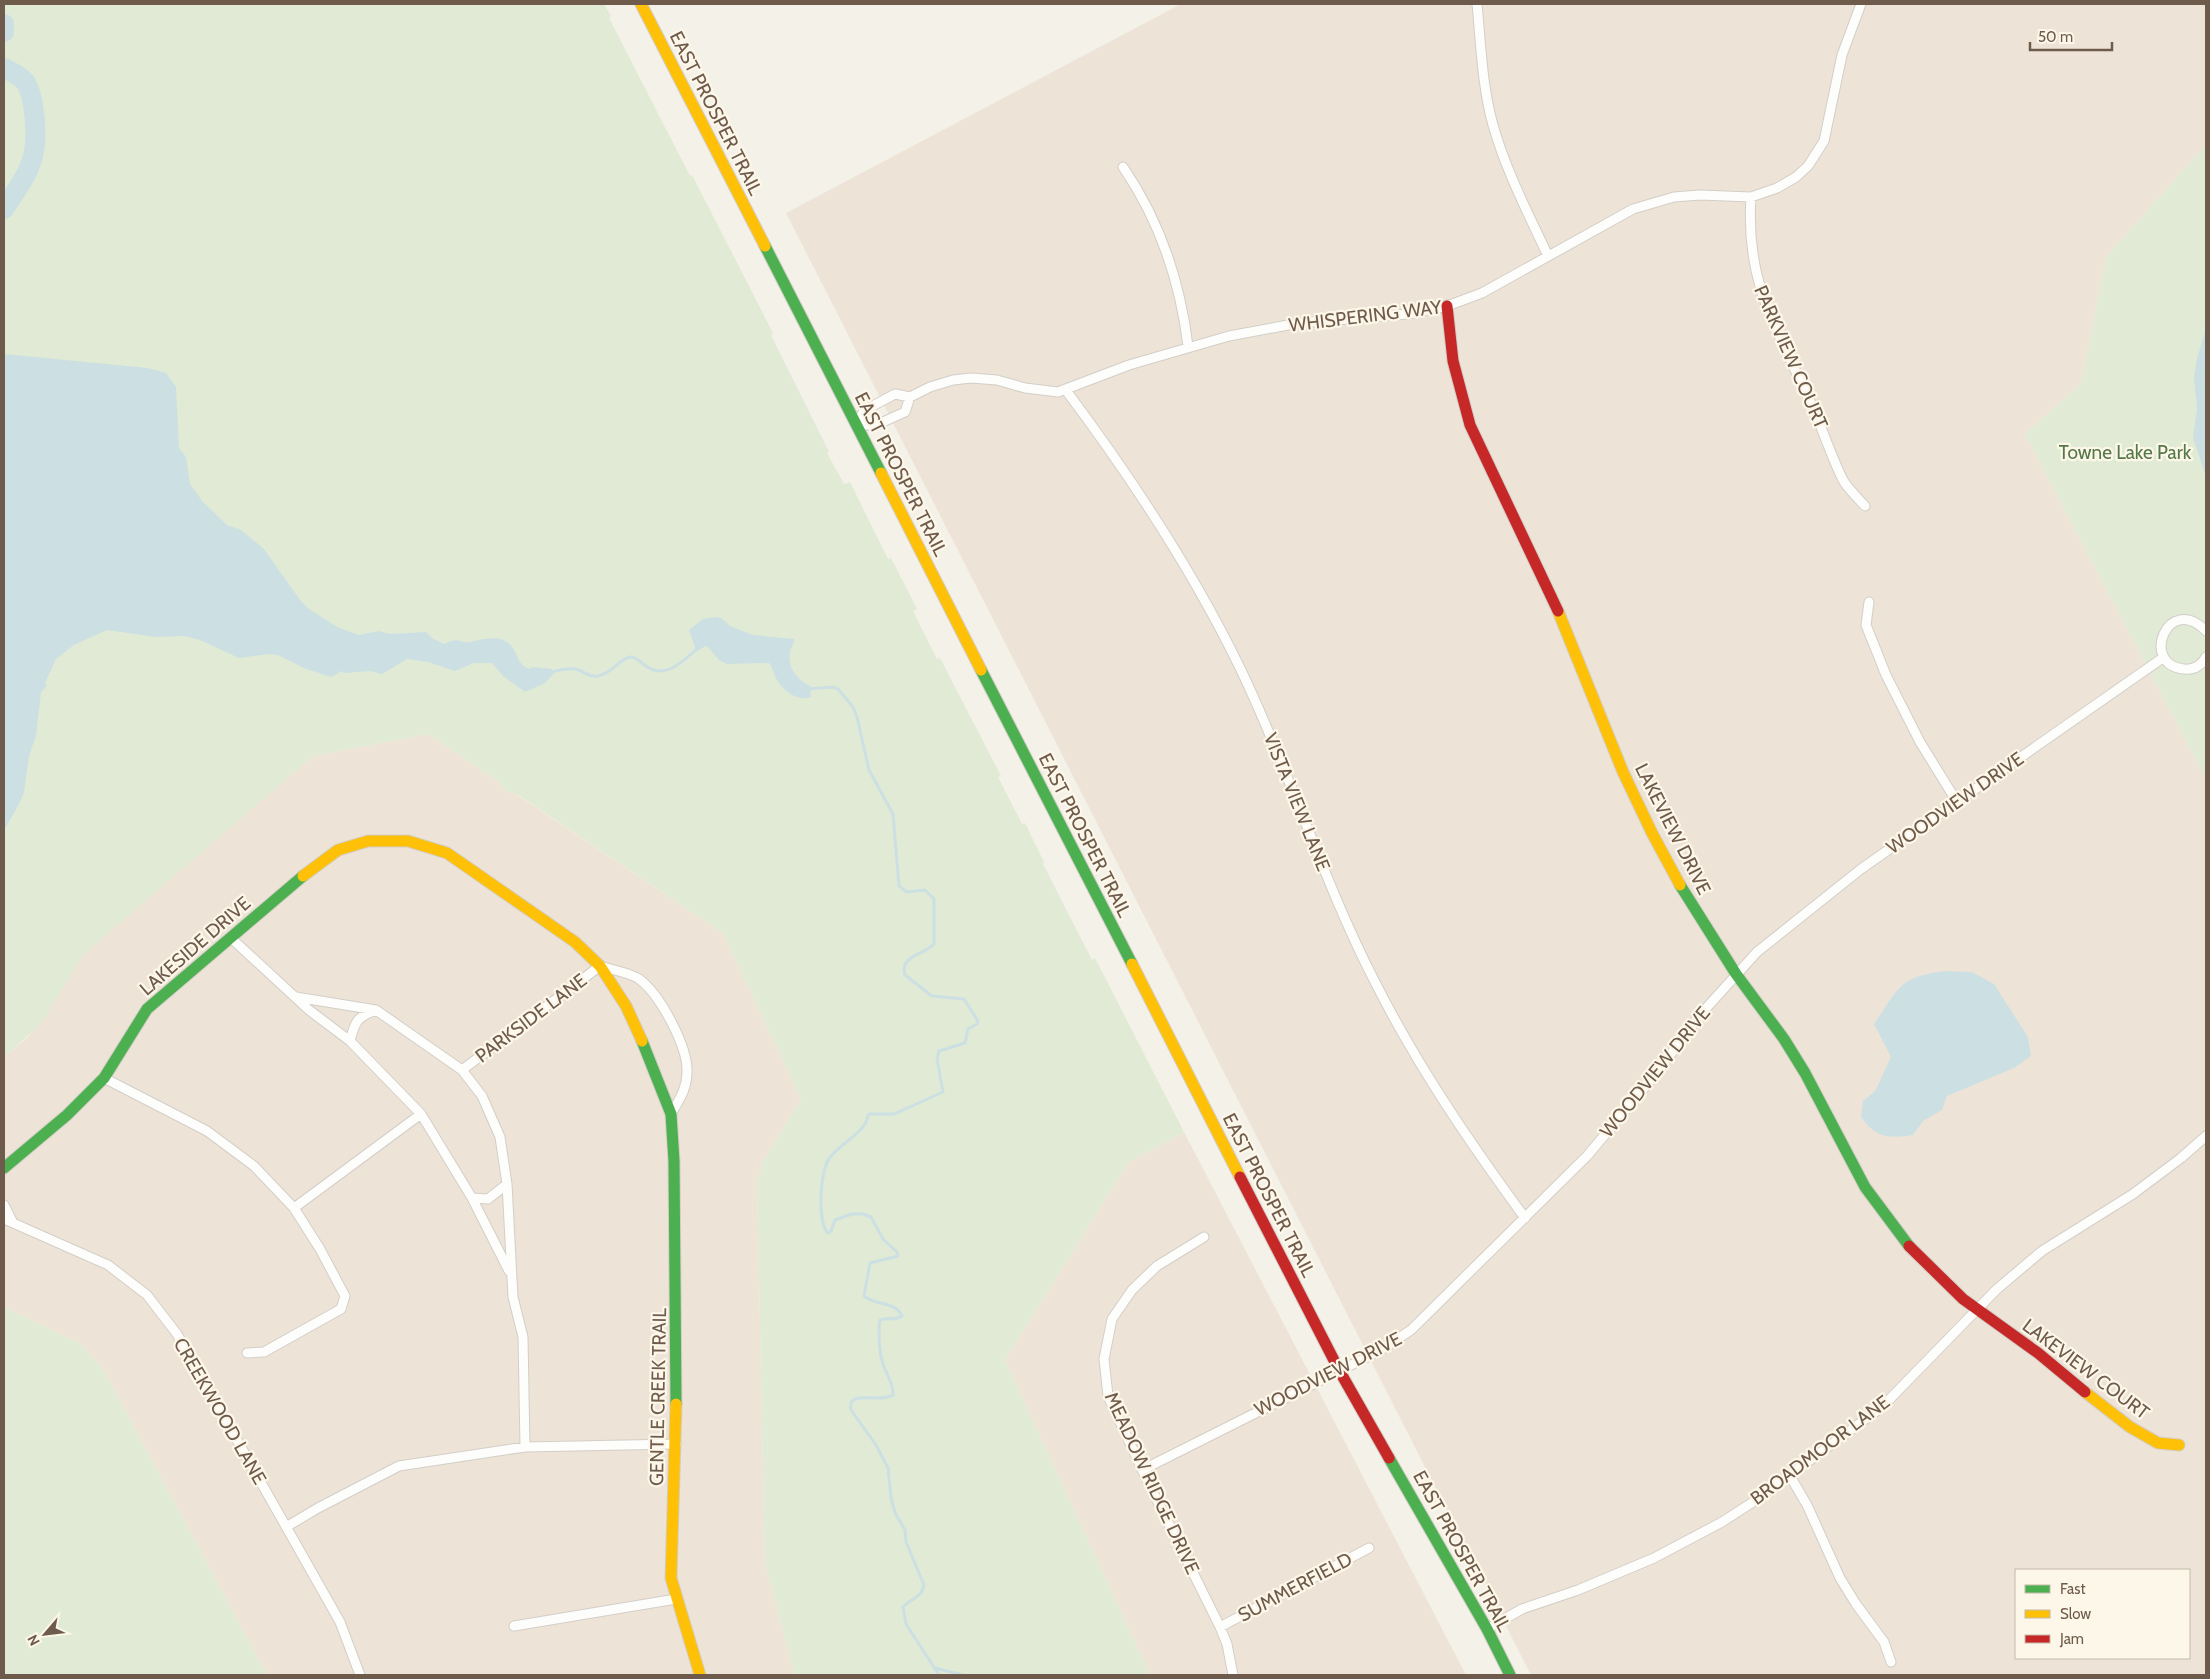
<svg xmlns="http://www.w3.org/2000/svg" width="2210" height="1679" viewBox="0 0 2210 1679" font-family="Cabin,sans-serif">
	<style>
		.residential { fill: #ede4d7; fill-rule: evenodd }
		.green { fill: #e0ead5 }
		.water { fill: #cce0e3 }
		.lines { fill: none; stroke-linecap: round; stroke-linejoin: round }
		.stream { stroke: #cce0e3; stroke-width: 3 }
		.river { stroke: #cce0e3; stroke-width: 20 }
		.street-casing { stroke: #d3cec7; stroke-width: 11 }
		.fast-casing { stroke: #d3cdc6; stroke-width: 13 }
		.slow-casing { stroke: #d3cdc6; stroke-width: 13 }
		.jam-casing { stroke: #d3cdc6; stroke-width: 13 }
		.street { stroke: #fdfdfc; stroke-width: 9 }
		.fast { stroke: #4caf50; stroke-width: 11 }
		.slow { stroke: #ffc107; stroke-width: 11 }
		.jam { stroke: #c62828; stroke-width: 11 }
		.labels { text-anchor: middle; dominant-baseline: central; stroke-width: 4.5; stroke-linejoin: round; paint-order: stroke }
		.street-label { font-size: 19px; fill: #6f5b4c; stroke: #fdf7e9 }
		.park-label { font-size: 19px; fill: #547949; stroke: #fdf7e9 }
	</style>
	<rect width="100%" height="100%" fill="#f4f1e9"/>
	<path class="residential" d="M1181,4H2206V145L2106,257L2081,384L2025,434L2206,779V1675H1531L786,213ZM2016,1570H2189V1658H2016Z
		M428,734L498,781L504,790L519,796L723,933L801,1099L763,1162L757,1181L765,1563L795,1675H267L104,1371L81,1344L4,1307V1057L29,1036L79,954L313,756Z
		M1184,1132L1466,1675H1150L1005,1360L1128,1163Z"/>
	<path class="green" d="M4,4H604L611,16L609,18L690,176L692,175L773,333L771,335L829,452L827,453L844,484L850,482L888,559L891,558L917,609L913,611L937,659L940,658L1001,776L998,777L1022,824L1025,823L1044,862L1043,864L1092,960L1095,958L1184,1132L1128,1163L1005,1360L1150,1675H795L765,1563L757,1181L763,1162L801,1099L723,933L520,796L504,790L498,781L428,734L313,756L84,954L40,1025L4,1057Z
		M2206,145V779L2025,434L2081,384L2106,257Z
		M4,1307L81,1344L104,1371L267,1675H4Z"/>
	<path class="water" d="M2206,329V476L2193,438L2197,409L2194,378L2197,358Z
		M4,354L148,368L166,373L176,387L179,448L186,457L190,484L203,502L227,525L241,530L264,549L300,600L309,609L339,628L359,635L379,631L390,634L426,632L432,638L444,644C461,636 458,644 470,642C484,639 503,633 513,648C519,658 518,664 529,669L533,667L552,669L553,674L545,683L525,692L503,676L492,663H474L455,671L428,662L407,659L382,674L370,671L344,673L342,671L331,677L306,669L278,655L270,654L239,658L200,640L184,636L156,637L107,630L74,645L56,659L45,683L47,686L41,692L36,736L29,756L24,792L19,804L4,830Z
		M716,617L721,618L730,626L753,635L794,639V643C783,659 793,678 810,686L811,697C798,702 782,691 776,678C773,673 773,668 769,663L727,664L719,660L708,647L705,646L698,651L696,650L689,630L703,619Z
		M1945,971L1972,972L1994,984L2028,1037L2031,1056L2014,1068L1947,1096L1942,1110L1923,1121L1913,1135C1888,1139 1876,1138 1861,1117L1863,1101L1875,1091L1891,1057L1874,1024C1899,988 1898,977 1945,971Z"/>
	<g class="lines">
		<path class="stream" d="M550,673C558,670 567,668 576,669C584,671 589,678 598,676C612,674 620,658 630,657C635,656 640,661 643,664C665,682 683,661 699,647
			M808,689L832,687L838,689L853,707L857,717L869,770L893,814L899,886L907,892L925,890L934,899V944C924,955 899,956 905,975L932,996L964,999L978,1021L977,1024L968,1029L965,1043L939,1051L937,1059L943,1092L894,1114H869C867,1117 867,1121 865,1124C856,1138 838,1145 829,1159C820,1171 817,1223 828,1233L831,1231L835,1220L852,1214H863L871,1217L883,1239L897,1252L898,1256L870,1263L864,1296C876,1306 895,1301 902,1316C896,1321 887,1317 880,1320C878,1333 879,1352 883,1364C886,1374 894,1384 893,1395C879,1404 847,1388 851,1410L876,1445L888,1468L891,1498L895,1513L905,1530L906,1542L924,1585C922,1598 911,1598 903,1607L906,1624L939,1675
			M935,1668L963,1675"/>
		<path class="river" d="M4,24V32
			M4,68C12,72 20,75 26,83C35,98 37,134 34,151C31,172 15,192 4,209"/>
		<defs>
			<path id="street" d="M1477,4C1481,44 1482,86 1493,125C1506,171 1528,213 1548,256
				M1123,167C1160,221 1180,281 1188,346
				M1751,197C1745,285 1778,330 1812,406C1823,430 1831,456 1843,480C1848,489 1858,498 1865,506
				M1065,389C1131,477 1192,569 1240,668C1290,771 1323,882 1376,984C1418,1067 1470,1143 1525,1218
				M910,397L905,412L874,426L856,423L865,410L895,394L910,397L930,387L953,380L971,378L997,380L1025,388L1058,392L1129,365L1229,336L1299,323L1408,314L1447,306L1482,293L1633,209L1674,197L1700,195L1751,197L1777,188L1796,177L1808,166L1824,141L1842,55L1861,4
				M1869,602L1866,625L1886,675L1920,742L1957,802
				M2206,631C2168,592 2139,665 2184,669C2193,670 2201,666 2206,657
				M231,938L309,1010L350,1041L421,1114L472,1198L509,1271
				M296,997L376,1010L462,1070L482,1096L500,1137L507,1184L513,1297L523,1337L525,1447
				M350,1041C355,1021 357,1017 376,1010
				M462,1070L600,966C611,970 629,972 639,979C660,994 688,1047 687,1072C687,1089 679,1100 671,1114
				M104,1078L207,1131L254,1166L294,1208L320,1249L345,1296L341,1309L264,1352L247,1353
				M472,1198L488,1199L507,1184
				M4,1205L13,1223
				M294,1208L421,1114
				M4,1219L108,1265L147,1295L177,1334L340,1622L360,1675
				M1204,1237L1157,1266L1132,1290L1112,1319L1104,1359L1108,1396L1148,1482L1220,1627L1227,1644L1233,1675
				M1142,1470L1381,1350L1411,1330L1587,1156L1655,1075L1700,1015L1757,952L1861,869L2164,657
				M1790,1476L1807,1505L1840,1578L1856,1604L1884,1642L1891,1662
				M286,1527L318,1508L399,1466L525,1447L676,1444
				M514,1626L676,1599
				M1220,1627L1369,1548
				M1487,1629L1522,1609L1578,1590L1654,1558L1722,1522L1753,1502L1882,1407L1997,1289L2042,1251L2133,1194L2181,1158L2206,1136"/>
			<path id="fast" d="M765,246L881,473
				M981,670L1132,964
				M1680,885L1736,974L1784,1039L1805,1073L1865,1187L1909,1246
				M642,1041L671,1114L674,1161L676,1404
				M4,1168L67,1115L104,1078L147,1009L303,876
				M1389,1458L1487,1629L1510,1675"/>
			<path id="slow" d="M641,4L765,246
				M881,473L981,670
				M1558,611L1623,772L1652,833L1680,885
				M303,876L338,850L368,841H408L447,853L575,942L600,966L626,1006L642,1041
				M1132,964L1240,1177
				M2085,1392L2130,1427L2158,1443L2179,1445
				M676,1404L671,1578L700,1675"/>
			<path id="jam" d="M1447,306L1453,361L1470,425L1558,611
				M1240,1177L1339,1370L1389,1458
				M1909,1246L1963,1299L2038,1353L2085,1392"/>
		</defs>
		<use href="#street" class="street-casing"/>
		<use href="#fast" class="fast-casing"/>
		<use href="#slow" class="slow-casing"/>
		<use href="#jam" class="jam-casing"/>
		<use href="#street" class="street"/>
		<use href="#fast" class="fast"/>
		<use href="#slow" class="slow"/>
		<use href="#jam" class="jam"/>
	</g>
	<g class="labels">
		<g class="street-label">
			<text transform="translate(716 113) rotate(63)">EAST PROSPER TRAIL</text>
			<text transform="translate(1365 316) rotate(-7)">WHISPERING WAY</text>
			<text transform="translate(1791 357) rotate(66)">PARKVIEW COURT</text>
			<text transform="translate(901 474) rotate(63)">EAST PROSPER TRAIL</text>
			<text transform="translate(1297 802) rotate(68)">VISTA VIEW LANE</text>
			<text transform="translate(1955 803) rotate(-35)">WOODVIEW DRIVE</text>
			<text transform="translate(1673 829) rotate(63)">LAKEVIEW DRIVE</text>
			<text transform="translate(1085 835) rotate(63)">EAST PROSPER TRAIL</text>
			<text transform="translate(195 946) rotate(-41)">LAKESIDE DRIVE</text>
			<text transform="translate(531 1018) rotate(-37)">PARKSIDE LANE</text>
			<text transform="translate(1655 1072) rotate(-51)">WOODVIEW DRIVE</text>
			<text transform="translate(1269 1195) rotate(63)">EAST PROSPER TRAIL</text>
			<text transform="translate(2086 1369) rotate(37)">LAKEVIEW COURT</text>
			<text transform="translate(1328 1374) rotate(-27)">WOODVIEW DRIVE</text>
			<text transform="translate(658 1397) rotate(-89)">GENTLE CREEK TRAIL</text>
			<text transform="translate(220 1411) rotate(60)">CREEKWOOD LANE</text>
			<text transform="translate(1820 1450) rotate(-37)">BROADMOOR LANE</text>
			<text transform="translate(1152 1483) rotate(65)">MEADOW RIDGE DRIVE</text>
			<text transform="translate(1462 1551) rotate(61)">EAST PROSPER TRAIL</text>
			<text transform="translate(1295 1587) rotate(-28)">SUMMERFIELD</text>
		</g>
		<g class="park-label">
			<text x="2125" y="452">Towne Lake Park</text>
		</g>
	</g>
	<rect width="2210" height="1679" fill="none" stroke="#6f5b4c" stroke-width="10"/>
	<rect x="2015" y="1569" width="175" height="90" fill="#fdf7e9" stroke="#c4b9aa"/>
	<rect x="2025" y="1585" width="25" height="8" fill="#4caf50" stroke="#c4b9aa"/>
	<text x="2060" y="1594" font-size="15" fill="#6f5b4c">Fast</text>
	<rect x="2025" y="1610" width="25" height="8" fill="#ffc107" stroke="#c4b9aa"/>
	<text x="2060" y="1619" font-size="15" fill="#6f5b4c">Slow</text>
	<rect x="2025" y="1635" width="25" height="8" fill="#c62828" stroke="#c4b9aa"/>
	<text x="2060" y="1644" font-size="15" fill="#6f5b4c">Jam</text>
	<g transform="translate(45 1634) rotate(242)" stroke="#fdf7e9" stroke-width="4" paint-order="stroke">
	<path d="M0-4L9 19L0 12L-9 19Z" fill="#6f5b4c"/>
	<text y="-8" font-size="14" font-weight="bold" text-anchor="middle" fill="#6f5b4c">N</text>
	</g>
	<path d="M2030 42v8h82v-8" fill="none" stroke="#6f5b4c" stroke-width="2.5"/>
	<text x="2038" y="42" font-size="15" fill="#6f5b4c" stroke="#fdf7e9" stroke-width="4" paint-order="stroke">50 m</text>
</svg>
